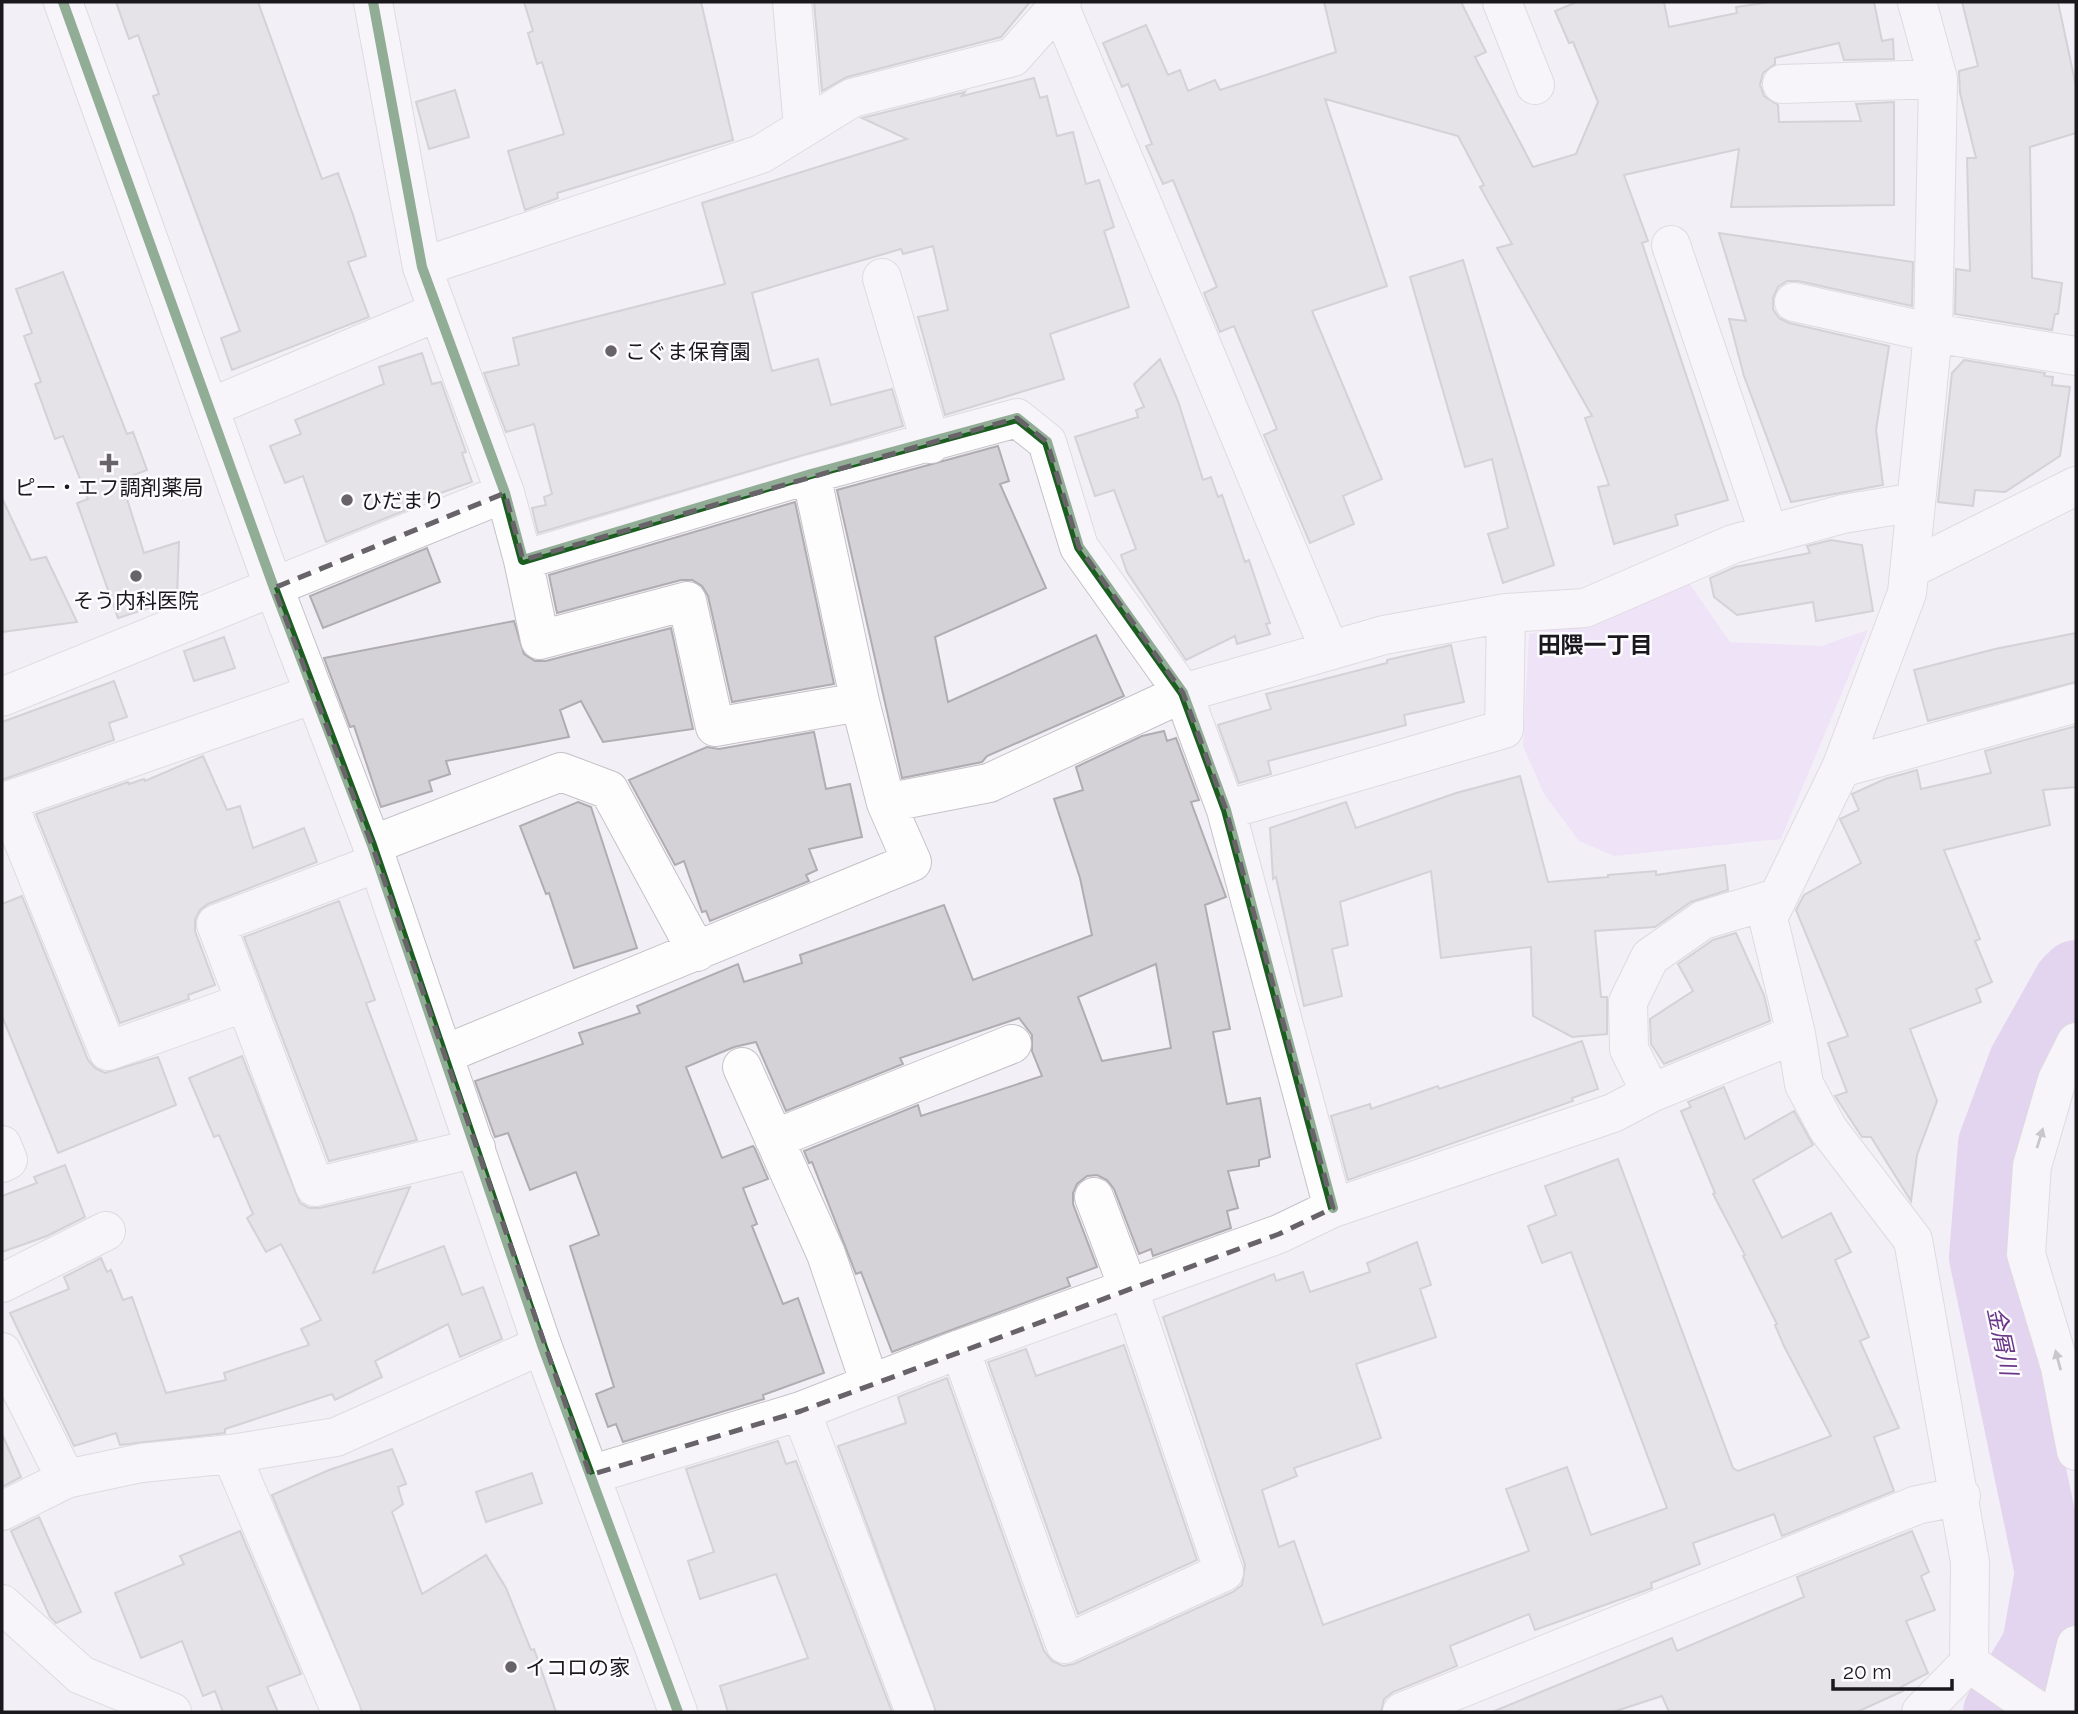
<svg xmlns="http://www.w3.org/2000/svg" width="2078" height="1714" viewBox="0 0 2078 1714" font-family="Raleway,'Noto Sans JP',sans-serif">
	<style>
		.green { fill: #ebd7f9 }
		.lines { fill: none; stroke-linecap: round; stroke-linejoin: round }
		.river { stroke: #d1b3e6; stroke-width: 72 }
		.building { fill: #d5d2d7; stroke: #b0adb2; stroke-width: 2; fill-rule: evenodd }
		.minor-casing { stroke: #c5c2c7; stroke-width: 40 }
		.tertiary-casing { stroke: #c5c2c7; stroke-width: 40 }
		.minor { stroke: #fdfdfe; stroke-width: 38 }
		.tertiary { stroke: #fdfdfe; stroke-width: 38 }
		.cycleway-casing { stroke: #fdfcfe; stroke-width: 15 }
		.cycleway { stroke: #1b5e20; stroke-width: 10 }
		.oneway { fill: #979699 }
		.marked { fill: none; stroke: #676369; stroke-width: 5; stroke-dasharray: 14 9; stroke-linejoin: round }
		.poi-dot { fill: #676369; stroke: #fdfcfe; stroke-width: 2.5 }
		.labels { text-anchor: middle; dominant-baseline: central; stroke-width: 5; stroke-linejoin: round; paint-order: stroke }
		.poi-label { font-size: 21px; fill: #1b181d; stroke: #fdfcfe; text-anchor: start }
		.neighbourhood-label { font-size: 23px; font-weight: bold; fill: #1b181d; stroke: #fdfcfe }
		.water-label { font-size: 23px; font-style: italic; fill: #6a3688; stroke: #fdfcfe }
	</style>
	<rect width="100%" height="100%" fill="#f3eff6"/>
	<path class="green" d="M1687,580L1730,642L1821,646L1868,630L1781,839L1614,856L1579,841L1544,794L1523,746L1529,634L1596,621Z"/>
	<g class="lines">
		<path class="river" d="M1999,1712L2038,1645L2051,1572L1985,1257L1994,1144L2024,1063L2069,983L2076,976"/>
	</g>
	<path class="building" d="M116,2H258L322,179L338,173L353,215L366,256L348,262L369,317L232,370L221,338L240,331L153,96L159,94L138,35L129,39Z
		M524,2H701L733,140L557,193L558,198L525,210L508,151L564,134L542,62L537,64L528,33L533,31Z
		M814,2H1030L1001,37L847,77L822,91Z
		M1324,2H1461L1486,52L1475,57L1533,167L1576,154L1598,102L1573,42L1569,43L1555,11L1577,2H1664L1669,27L1737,13L1736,7L1770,2H1874L1882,41L1893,39L1894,59L1844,60L1839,43L1775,58V64L1763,73L1760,85L1764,96L1778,105L1779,122L1861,121L1856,104L1894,102V205L1731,207L1739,149L1624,175L1648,241L1642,243L1728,500L1675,515L1678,525L1614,544L1598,487L1609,485L1585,418L1592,416L1497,248L1512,244L1480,187L1484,185L1458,136L1325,99L1387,286L1312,311L1382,479L1343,496L1354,524L1310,543L1264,435L1277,429L1234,326L1220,332L1204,293L1217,287L1173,180L1163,184L1146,146L1152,144L1128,84L1122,87L1103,43L1146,25L1168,75L1180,70L1188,91L1215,80L1220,90L1336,52Z
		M1962,2H2058L2076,86V133L2030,147L2032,278L2062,283L2058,314H2055L2052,330L1955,314L1956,269L1970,271L1967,158H1976L1960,93L1959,71L1978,66Z
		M1034,78L1040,98L1047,96L1057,136L1073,132L1086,184L1099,180L1114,227L1104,231L1129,307L1050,334L1064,379L945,415L918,317L948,310L933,246L903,254L901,249L815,274L752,293L772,371L818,359L831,405L892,389L903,426L538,533L532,508L546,505L544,497L552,494L534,424L506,432L484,373L519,365L513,338L725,284L702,203L907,139L862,118L965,92L962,96Z
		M455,90L469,137L429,149L416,102Z
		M1719,233L1913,262L1912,306L1798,281H1787L1778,287L1773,298V309L1779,318L1789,323L1889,346L1876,430L1883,485L1791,502L1744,376L1729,319L1746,321Z
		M1463,260L1554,565L1503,583L1488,534L1508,528L1492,459L1465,467L1410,277Z
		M63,272L127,434L133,432L147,470L121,480L144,553L179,542L177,599L118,618L77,503L88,499L63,436L55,439L35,384L41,382L24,336L32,333L16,289Z
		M422,353L432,384L441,382L466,452L462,453L472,482L409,504L411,508L326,542L303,476L285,483L270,446L301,434L295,420L384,384L379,367Z
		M1160,359L1178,401L1203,480L1211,477L1218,497L1222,495L1245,562L1249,560L1270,623L1266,624L1270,634L1237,644L1235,636L1186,660L1127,572L1121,555L1136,549L1114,490L1095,496L1075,437L1138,417L1136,410L1144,407L1134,384Z
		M1964,360L2045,373L2044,376L2053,377L2052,385L2070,387L2060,456L2005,492L1975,490L1973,506L1938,502L1952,373Z
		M998,446L1009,481L1000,484L1046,588L935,637L948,702L1096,635L1124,696L987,756L982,762L902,778L837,490Z
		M2,498L31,560L46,557L77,622L2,632Z
		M795,502L834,684L732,702L708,596L702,586L692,580H681L557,613L549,575Z
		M1831,540L1862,545L1873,611L1816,621L1813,602L1737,615L1714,597L1710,578L1735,567L1810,553L1807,546Z
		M427,548L440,582L323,628L310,596Z
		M514,621L524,654L535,661H546L671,628L693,729L603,742L581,701L560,710L569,737L446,761L450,774L429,781L432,791L381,807L354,726L350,727L324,658Z
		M2076,633V682L1928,721L1914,670L1995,649Z
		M224,637L235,668L194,681L184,651Z
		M1451,645L1464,702L1404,715L1406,725L1268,761L1271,774L1239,783L1218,725L1271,709L1266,694L1387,663V660Z
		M114,681L127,717L109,723L114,740L2,780V722Z
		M2076,726V787L2043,790L2050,825L1944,850L1980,939L1975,941L1992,982L1976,989L1981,1002L1910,1029L1937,1101L1917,1155L1911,1201L1871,1137H1862L1835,1096L1847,1092L1828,1043L1848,1036L1796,910L1804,895L1861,863L1840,819L1859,810L1852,794L1885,779L1917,770L1921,789L1991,773L1985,751Z
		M1164,731L1167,741L1176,738L1199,800L1191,802L1226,897L1205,905L1230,1029L1213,1032L1227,1104L1260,1098L1270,1157L1259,1160V1166L1228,1171L1238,1208L1227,1211L1231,1228L1153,1256L1151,1249L1139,1254L1114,1189L1107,1180L1097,1175L1087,1176L1077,1184L1073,1193V1204L1097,1267L1067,1278L1070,1286L892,1352L861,1272L856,1274L812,1162L809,1163L804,1151L918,1105L921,1116L1042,1076L1032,1051V1035L1019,1018L900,1058L903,1064L786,1111L756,1042L734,1047L686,1067L722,1158L753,1146L755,1149L768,1179L743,1188L757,1224L752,1226L783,1304L798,1298L824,1373L763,1395L764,1399L623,1442L616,1424L608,1427L596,1394L614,1387L570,1246L599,1235L576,1172L530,1190L508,1133L495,1137L475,1081L583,1044L579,1033L640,1013L637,1006L738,964L744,982L802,963L800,955L944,905L973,980L1092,935L1080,878L1054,799L1083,790L1076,767L1142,736ZM1156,964L1171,1048L1102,1061L1078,997Z
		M814,732L826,789L850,784L862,837L809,849L817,870L806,875L809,881L710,921L706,911L702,912L684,861L675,865L629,780L707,747L719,749Z
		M203,756L227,810L240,806L253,848L304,828L317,862L208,904L200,910L195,920V931L215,985L188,995L189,999L120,1023L36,814L128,782L129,784L144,779L145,781Z
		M1520,776L1548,882L1608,877V875L1656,871V875L1725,865L1728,890L1691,902L1655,927L1595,931L1601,997H1607V1034L1572,1037L1533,1016L1531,947L1441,958L1431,871L1340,902L1348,945L1332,949L1342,996L1304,1006L1276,877L1273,879L1270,828L1346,802L1356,828L1456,793Z
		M578,802L591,807L637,948L574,968L549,893L546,894L520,826Z
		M22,896L88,1060L95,1068L105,1073L158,1057L176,1105L58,1153L2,1016V904Z
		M339,901L375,1000L366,1003L417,1140L329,1161L244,937Z
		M1736,933L1764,995L1770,1021L1664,1064L1651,1044L1650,1019L1693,991L1678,964L1713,940Z
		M1582,1041L1598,1089L1572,1098L1573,1101L1348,1180L1331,1116L1370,1104L1371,1109L1438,1086L1439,1089Z
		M242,1056L300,1203L309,1208H320L410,1187L373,1273L444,1246L462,1295L483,1287L502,1339L460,1357L448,1324L375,1361L382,1377L335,1400L332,1394L225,1429V1433L120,1445L116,1433L74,1446L10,1313L69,1289L64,1277L101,1258L107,1272L111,1270L123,1300L132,1297L166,1393L226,1380L224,1373L309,1345L301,1329L321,1320L281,1244L266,1252L247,1218L253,1214L219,1135L214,1137L189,1078Z
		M1724,1087L1745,1139L1794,1111L1813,1145L1753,1180L1782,1238L1831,1213L1851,1252L1835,1260L1869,1337L1860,1341L1899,1428L1874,1437L1894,1491L1782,1536L1774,1514L1693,1543L1700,1564L1651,1583L1652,1588L1535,1630L1529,1614L1450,1646L1457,1666L1393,1692L1384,1699L1381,1712H936L838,1446L906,1423L898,1397L947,1378L1044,1651L1052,1661L1063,1666L1074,1664L1233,1592L1242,1585L1245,1565L1163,1317L1274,1274L1276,1281L1303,1272L1310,1292L1370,1272L1367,1263L1417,1242L1431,1285L1420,1289L1436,1337L1356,1364L1381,1438L1294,1468L1297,1476L1262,1490L1279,1547L1294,1541L1323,1625L1529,1551L1506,1489L1567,1467L1591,1535L1667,1508L1571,1252L1542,1263L1528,1226L1556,1215L1545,1186L1618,1159L1733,1468L1738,1471L1831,1436L1784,1346L1775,1325L1777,1324L1743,1256L1745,1255L1713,1194L1715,1193L1681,1111L1691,1107L1688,1102Z
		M65,1165L85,1217L47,1236L2,1252V1196L37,1183L34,1177Z
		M1124,1345L1197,1560L1078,1614L988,1362L1026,1349L1036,1376Z
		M2,1434L21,1477L2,1487Z
		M778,1441L786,1464L796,1461L892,1712H728L720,1686L808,1658L776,1574L700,1599L688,1561L714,1552L686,1469Z
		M392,1449L406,1484L398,1487L403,1504L392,1512L422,1594L486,1555L506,1588L531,1650L534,1649L556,1712H362L272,1495L329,1470Z
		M532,1473L542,1503L486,1522L476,1492Z
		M39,1517L81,1612L56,1623L50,1617L11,1531Z
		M240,1531L301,1674L267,1687L278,1712H223L215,1691L203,1696L182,1641L141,1658L115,1593L184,1564L180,1556Z
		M1912,1531L1929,1572L1921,1576L1935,1610L1906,1621L1928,1673L1901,1687L1903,1691L1857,1712H1669L1662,1696L1613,1712H1492L1672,1638L1677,1651L1804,1597L1797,1577Z"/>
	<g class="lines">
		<defs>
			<path id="minor" d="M373,2L422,267L505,493L523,560L811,474L1017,418L1047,442L1079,547L1183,693L1226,810L1333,1208
				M792,2L803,127
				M1062,2L1059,5L1330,651
				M1502,2L1535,85
				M1917,2L1938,79L1933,333L1907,593L1841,768L1768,918L1796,1034L1804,1084L1828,1129L1913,1240L1970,1562L1969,1663L1921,1712
				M1782,84L1938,79
				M1671,245L1769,534
				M422,267L761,154L852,98L1013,57L1059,5
				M882,278L931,444
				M1794,302L1933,333L2076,356
				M209,408L437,312
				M811,474L860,702L886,803
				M523,560L540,640L687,601L715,727L860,702
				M1910,569L2076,486
				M2,697L505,493
				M1841,768L2076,703
				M1226,810L1504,729L1506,613
				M372,845L561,772L609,790L697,952
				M377,863L216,924L315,1187L476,1148
				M246,1002L108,1051L7,801L314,694
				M2076,1042L2057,1080L2032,1166L2026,1254L2060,1367L2076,1451
				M445,1054L912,862L886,803L989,783L1183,693L1384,635L1506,613L1585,608L1733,544L1843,514L1916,502
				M742,1067L826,1254L870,1384
				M1651,1093L1629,1049L1628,1002L1650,957L1703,920L1777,898
				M774,1139L1012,1044
				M2,1145L8,1160L2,1163
				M2,1283L106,1231
				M960,1349L1065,1644L1224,1572L1129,1290L1094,1197
				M2,1352L66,1479L141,1463L231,1454L341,1712
				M801,1411L915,1712
				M231,1454L336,1437L542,1345
				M590,1475L801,1411L960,1349L1279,1234L1333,1208L1613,1113L1651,1093L1796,1034
				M2,1511L66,1479
				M2,1604L81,1675L172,1712
				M1969,1663L2040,1712
				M1402,1712L1917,1505L1961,1496
				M2060,1712L2076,1645"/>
			<path id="tertiary" d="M63,2L274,588L372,845L542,1345L678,1712"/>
		</defs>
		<use href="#minor" class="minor-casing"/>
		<use href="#tertiary" class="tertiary-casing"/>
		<use href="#minor" class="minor"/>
		<use href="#tertiary" class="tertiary"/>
		<defs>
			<path id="cycleway" d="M63,2L274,588L372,845L542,1345L678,1712
				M373,2L422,267L505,493L523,560L811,474L1017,418L1047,442L1079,547L1183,693L1226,810L1333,1208"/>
		</defs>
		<use href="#cycleway" class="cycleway-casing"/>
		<use href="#cycleway" class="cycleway"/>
	</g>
	<defs><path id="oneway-solid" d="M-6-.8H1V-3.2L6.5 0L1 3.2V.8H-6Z" transform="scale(1.75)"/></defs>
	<g class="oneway">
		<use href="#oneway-solid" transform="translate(2040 1138) rotate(-73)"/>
		<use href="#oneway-solid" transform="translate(2058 1360) rotate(-105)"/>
	</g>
	<path d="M0 0H2078V1714H0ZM1017,418L1047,442L1079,547L1183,693L1226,810L1333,1208L1279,1234L801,1411L590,1475L372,845L274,588L505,493L523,560Z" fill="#f3eff6" fill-opacity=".55" fill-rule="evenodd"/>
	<path class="marked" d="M1017,418L1047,442L1079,547L1183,693L1226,810L1333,1208L1279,1234L801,1411L590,1475L372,845L274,588L505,493L523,560Z"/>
	<g class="poi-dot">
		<circle cx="611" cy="351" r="7"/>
		<path d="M105.5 452.5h7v7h7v7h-7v7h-7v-7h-7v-7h7z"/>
		<circle cx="347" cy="500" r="7"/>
		<circle cx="136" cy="576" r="7"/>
		<circle cx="511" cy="1667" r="7"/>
	</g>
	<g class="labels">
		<g class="poi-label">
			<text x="625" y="351">こぐま保育園</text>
			<text x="109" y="487" text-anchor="middle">ピー・エフ調剤薬局</text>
			<text x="361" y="500">ひだまり</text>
			<text x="136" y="600" text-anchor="middle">そう内科医院</text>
			<text x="525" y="1667">イコロの家</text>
		</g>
		<g class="neighbourhood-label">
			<text x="1595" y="644">田隈一丁目</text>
		</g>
		<g class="water-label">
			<text transform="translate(2003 1341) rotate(78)">金屑川</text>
		</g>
	</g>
	<rect width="2078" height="1714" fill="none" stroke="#1b181d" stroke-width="7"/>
	<path d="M1833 1679v10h119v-10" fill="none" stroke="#1b181d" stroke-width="3.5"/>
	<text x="1843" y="1679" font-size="21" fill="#1b181d" stroke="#fdfcfe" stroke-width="5" paint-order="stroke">20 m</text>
</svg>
